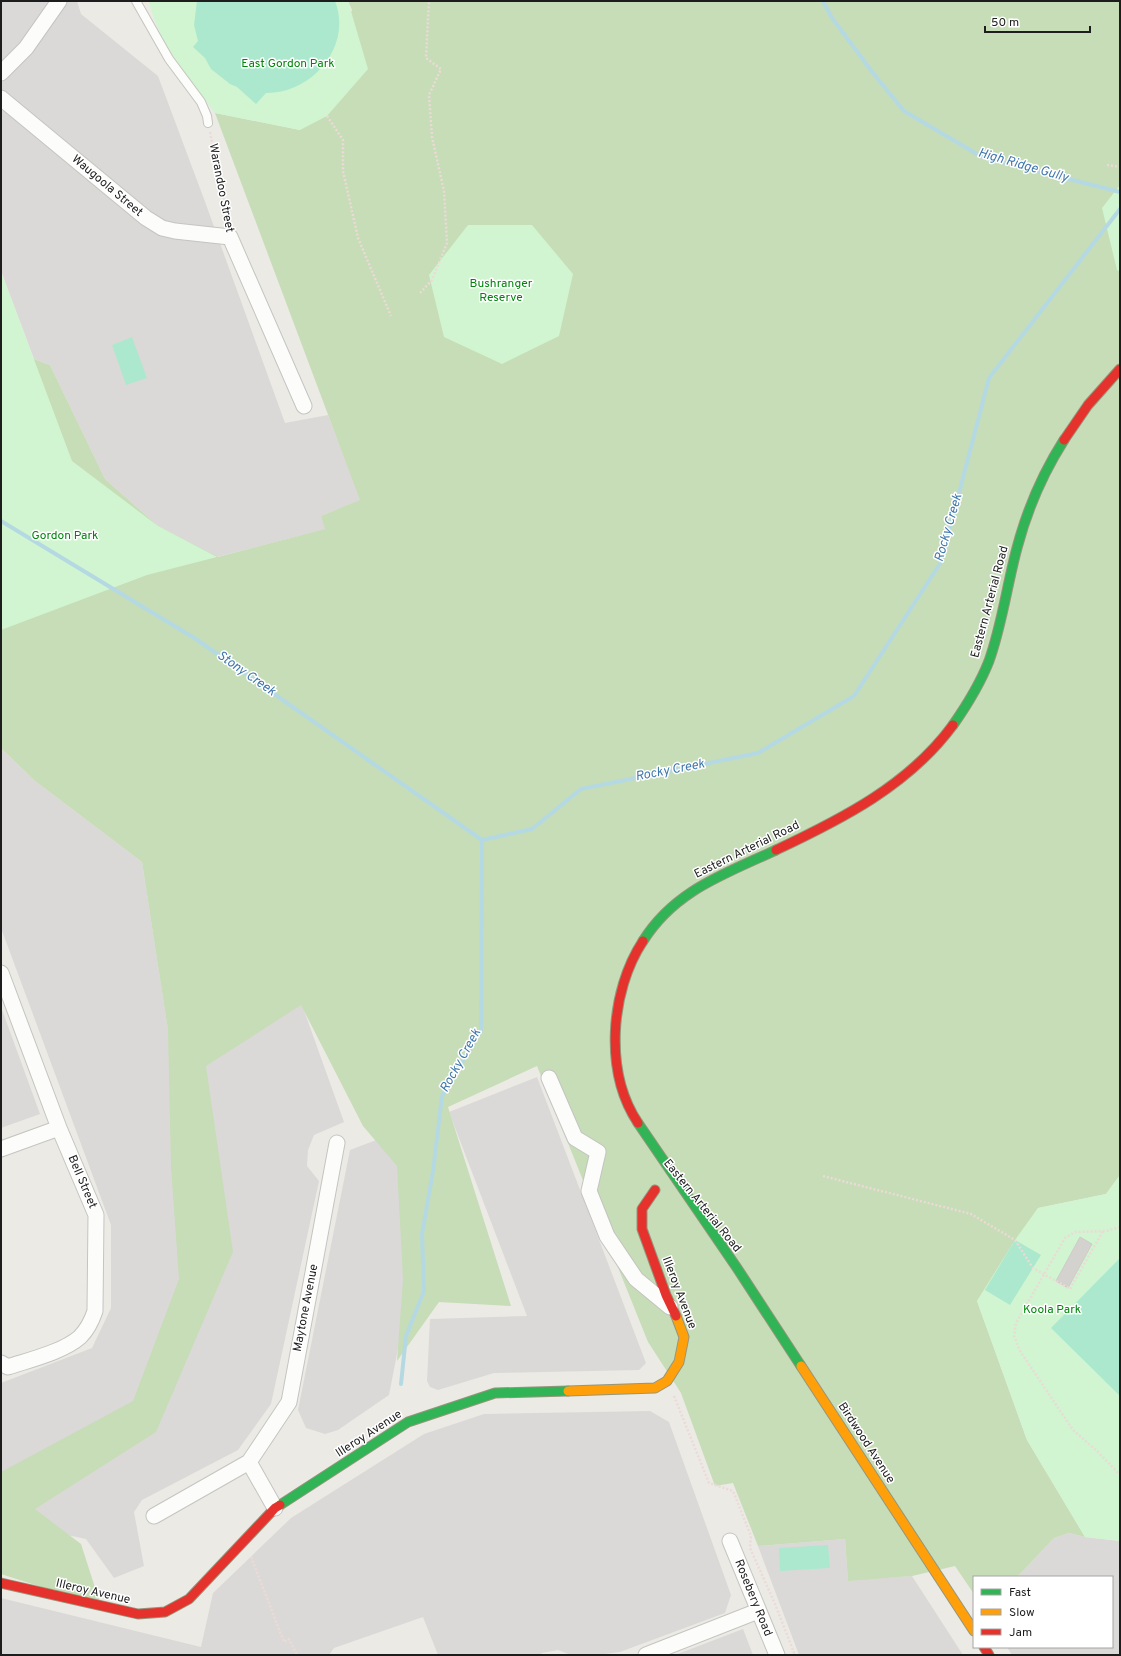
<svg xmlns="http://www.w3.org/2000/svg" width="1121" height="1656" viewBox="0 0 1121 1656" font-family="Overpass,sans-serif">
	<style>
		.residential { fill: #dbd9d7 }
		.forest { fill: #c6ddb7 }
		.park { fill: #d0f5d0 }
		.pitch { fill: #ace8ce }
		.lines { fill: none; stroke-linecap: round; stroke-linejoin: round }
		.stream { stroke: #b5d9e2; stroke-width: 4 }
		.building { fill: #d4d2ce; stroke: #cfcbc6 }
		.lane-casing { stroke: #c4c4c1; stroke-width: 10 }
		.street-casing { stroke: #c4c4c1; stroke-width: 17 }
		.fast-casing { stroke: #95967c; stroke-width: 11 }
		.slow-casing { stroke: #95967c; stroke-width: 11 }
		.jam-casing { stroke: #95967c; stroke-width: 11 }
		.path { stroke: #ebdad7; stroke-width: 2.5; stroke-dasharray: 2 2; stroke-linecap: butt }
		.lane { stroke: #fcfcfb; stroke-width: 8 }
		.street { stroke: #fcfcfb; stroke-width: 15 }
		.fast { stroke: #30b455; stroke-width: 9 }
		.slow { stroke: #ff9f0a; stroke-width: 9 }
		.jam { stroke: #e5322d; stroke-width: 9 }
		.labels { text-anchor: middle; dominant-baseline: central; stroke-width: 3; stroke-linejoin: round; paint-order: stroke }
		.park-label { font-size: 12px; fill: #01850c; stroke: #fff }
		.street-label { font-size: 12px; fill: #1d1d1d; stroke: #fff }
		.water-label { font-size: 13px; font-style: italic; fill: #3f77ad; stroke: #fff }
	</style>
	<rect width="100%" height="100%" fill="#eceae5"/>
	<path class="residential" d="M1,1H77L81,14L158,76L204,199L285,423L328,415L361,500L321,516L326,529L217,557L158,526L105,479L50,365L34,359L1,271Z
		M1,748L35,781L142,862L168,1029L301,1002L344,1122L314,1135L308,1150L307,1166L319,1181L271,1404L238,1450L142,1500L134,1512L144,1566L114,1578L86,1539L1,1521V1383L92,1348L111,1308V1225L1,928Z
		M1,1007L40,1114L1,1128Z
		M537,1077L646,1363L639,1370L494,1373L438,1390L430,1387L427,1381L430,1319L527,1316L449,1112Z
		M429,1120L419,1241L389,1395L338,1430L325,1434L306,1428L298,1410L350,1150Z
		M650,1411L669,1422L731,1595L725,1613L620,1652L597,1655H571L558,1650L542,1653L540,1655H438L423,1617L334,1648L329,1655H1V1598L201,1647L213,1593L291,1518L424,1434L484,1414Z
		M1069,1533L1085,1537L1120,1541V1655H1012L1007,1647H1112V1577H1017L1054,1538Z
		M845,1539L848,1580L912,1576L963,1655H799L758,1546Z
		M743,1629L753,1655H675Z"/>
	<path class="forest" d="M348,1H1120V1175L1106,1194L1038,1208L977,1301L1027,1440L1085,1537L1069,1533L1054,1538L1017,1577H974V1594L955,1566L912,1576L848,1581L845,1539L758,1546L733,1483L715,1486L681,1393L648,1342L537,1066L448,1107L511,1306L439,1302L397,1361L403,1279L397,1166L363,1126L301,1005L206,1066L233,1252L156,1432L35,1509L81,1544L101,1606L1,1574V1472L133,1401L179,1279L171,1167L168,1030L142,862L35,781L1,748V347L50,365L105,479L158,526L218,557L325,529L321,516L360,500L215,113L300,130L352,10Z"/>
	<path class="park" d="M149,1H348L368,69L327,116L300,130L215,113C190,78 158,44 149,1Z
		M1120,185V272L1117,270L1102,208Z
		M468,225H532L573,274L559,336L502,364L444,337L429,275Z
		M1,271L72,461L158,526L217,557L147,575L1,630Z
		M1120,1175V1541L1085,1537L1027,1440L977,1301L1015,1240L1038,1208L1106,1194Z"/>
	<path class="pitch" d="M197,1H335C353,47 311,94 266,93L256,104L237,87L230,84L211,69L205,58L193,47L198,41L194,25Z
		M132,337L147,378L126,385L112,345Z
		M1015,1240L1041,1255L1010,1305L985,1290Z
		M1120,1258V1396L1051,1328Z
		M828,1545L830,1568L780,1571L779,1548Z"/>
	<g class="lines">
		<path class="stream" d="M823,1L832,18L873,73L904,111L982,157L1120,192
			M1,521L196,639L482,840
			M401,1384L406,1336L424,1291L422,1234L433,1171L442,1096L481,1030L482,840L532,829L581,789L758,753L854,696L941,562L989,378L1120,209"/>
	</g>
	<path class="building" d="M1080,1237L1092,1244L1068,1288L1056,1281Z"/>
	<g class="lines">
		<defs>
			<path id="lane" d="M136,1L169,59L201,102L207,116L208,123"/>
			<path id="street" d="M1,73L26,48L59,1
				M1,98L146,218L162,228L175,231L230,237L304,406
				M1,973L59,1128L96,1215L95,1311C92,1320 87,1330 80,1337C63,1352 29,1360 8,1367L1,1363
				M549,1078L575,1138L598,1152L589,1191L607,1236L636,1279L670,1307
				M1,1149L59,1128
				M275,1508L249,1462L289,1402L337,1143
				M154,1516L249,1462
				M730,1541L777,1655
				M646,1655L758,1611"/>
			<path id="fast" d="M953,725C967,705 980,684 989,661C1002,625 1007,585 1017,548C1027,510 1043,473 1064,440
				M643,941C675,890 725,874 776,850
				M638,1123L737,1268L801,1366
				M280,1505L408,1422L495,1393L568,1391"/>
			<path id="slow" d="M801,1366L974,1631
				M568,1391L655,1388L667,1381L679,1362L684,1337L676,1316"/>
			<path id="jam" d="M1064,440L1088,405L1120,369
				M776,850C842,819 909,785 953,725
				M638,1123C604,1072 610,991 643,941
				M655,1190L642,1209V1229L666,1295L676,1316
				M1,1583L138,1614L165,1612L189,1599L275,1508L280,1505
				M984,1647L989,1655"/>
		</defs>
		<use href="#lane" class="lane-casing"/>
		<use href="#street" class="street-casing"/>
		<use href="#fast" class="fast-casing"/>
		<use href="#slow" class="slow-casing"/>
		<use href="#jam" class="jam-casing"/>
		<path class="path" d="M327,116L343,140V171L358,238L391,316
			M210,132L228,223
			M1107,165L1120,167
			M420,293L432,280L447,243L444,191L432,137L429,95L441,69L426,58L429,1
			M823,1176L971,1214L1015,1240L1033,1268L1070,1289L1103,1231
			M1120,1227L1107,1231L1075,1232L1065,1238L1016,1323L1014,1336L1020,1351L1073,1430L1098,1452L1120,1475
			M674,1396L709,1483L733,1491L751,1536L750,1548L775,1604L795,1655
			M251,1557L284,1642L289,1639L297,1655"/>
		<use href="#lane" class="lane"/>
		<use href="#street" class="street"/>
		<use href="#fast" class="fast"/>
		<use href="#slow" class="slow"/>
		<use href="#jam" class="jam"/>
	</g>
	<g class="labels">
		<g class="park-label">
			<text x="288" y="64">East Gordon Park</text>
			<text x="501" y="284">Bushranger<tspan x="501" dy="14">Reserve</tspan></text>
			<text x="65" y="536">Gordon Park</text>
			<text x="1052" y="1310">Koola Park</text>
		</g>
		<g class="street-label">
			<text transform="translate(107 186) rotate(40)">Waugoola Street</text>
			<text transform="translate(221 188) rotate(79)">Warandoo Street</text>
			<text transform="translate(990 602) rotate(-75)">Eastern Arterial Road</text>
			<text transform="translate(747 850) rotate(-26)">Eastern Arterial Road</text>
			<text transform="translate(82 1182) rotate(67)">Bell Street</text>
			<text transform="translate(702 1206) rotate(51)">Eastern Arterial Road</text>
			<text transform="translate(679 1293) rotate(69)">Illeroy Avenue</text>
			<text transform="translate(306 1308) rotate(-79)">Maytone Avenue</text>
			<text transform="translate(369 1434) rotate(-33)">Illeroy Avenue</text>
			<text transform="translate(866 1443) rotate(57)">Birdwood Avenue</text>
			<text transform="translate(93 1592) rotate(13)">Illeroy Avenue</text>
			<text transform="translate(753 1598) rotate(68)">Rosebery Road</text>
		</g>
		<g class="water-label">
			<text transform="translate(1023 166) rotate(16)">High Ridge Gully</text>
			<text transform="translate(949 528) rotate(-74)">Rocky Creek</text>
			<text transform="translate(246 674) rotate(35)">Stony Creek</text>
			<text transform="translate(670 771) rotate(-11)">Rocky Creek</text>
			<text transform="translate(461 1061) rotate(-61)">Rocky Creek</text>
		</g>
	</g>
	<rect width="1121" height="1656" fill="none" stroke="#1d1d1d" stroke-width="4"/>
	<rect x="973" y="1576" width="140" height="72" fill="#ffffff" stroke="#a5a5a5"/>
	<rect x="981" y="1589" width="20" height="6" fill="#30b455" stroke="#a5a5a5"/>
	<text x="1009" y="1596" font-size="12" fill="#1d1d1d">Fast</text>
	<rect x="981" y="1609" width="20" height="6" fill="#ff9f0a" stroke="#a5a5a5"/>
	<text x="1009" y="1616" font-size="12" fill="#1d1d1d">Slow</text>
	<rect x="981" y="1629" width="20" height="6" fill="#e5322d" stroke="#a5a5a5"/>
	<text x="1009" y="1636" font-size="12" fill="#1d1d1d">Jam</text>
	<path d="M985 26v6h105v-6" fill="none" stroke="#1d1d1d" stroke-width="2"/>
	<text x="991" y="26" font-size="12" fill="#1d1d1d" stroke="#ffffff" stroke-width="3" paint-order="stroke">50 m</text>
</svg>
